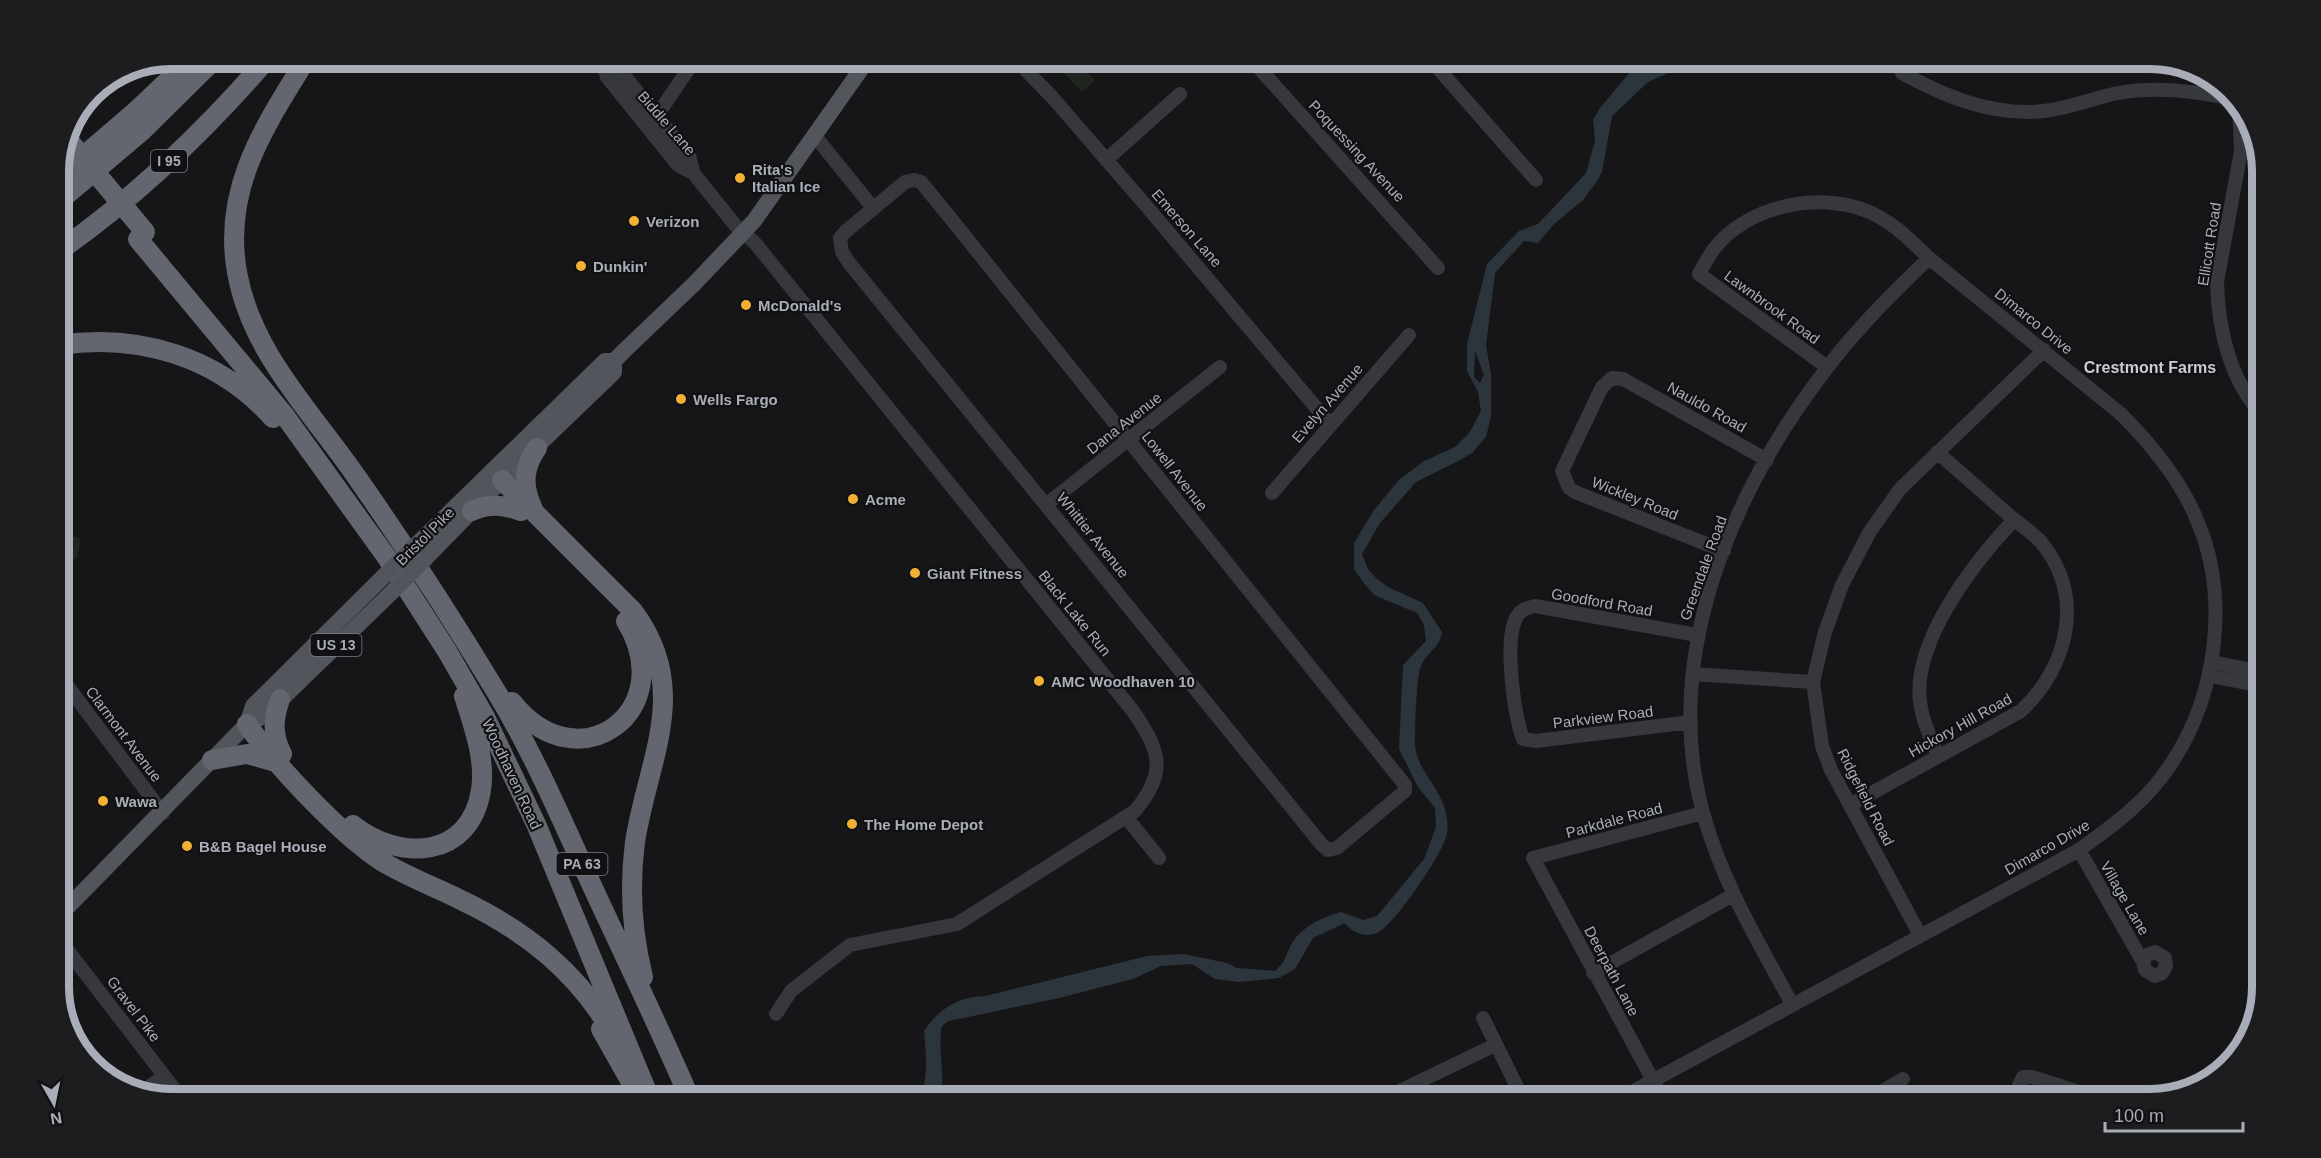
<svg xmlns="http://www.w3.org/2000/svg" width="2321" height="1158" viewBox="0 0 2321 1158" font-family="Helvetica,sans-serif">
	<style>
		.green { fill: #1e261f }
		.water { fill: #2c353c; fill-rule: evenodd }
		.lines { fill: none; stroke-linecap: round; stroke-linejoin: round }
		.minor { stroke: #37383d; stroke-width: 14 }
		.major { stroke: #53555c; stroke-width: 16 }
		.highway { stroke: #63666e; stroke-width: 20 }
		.major-bridge { stroke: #53555c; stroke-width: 16 }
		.highway-bridge { stroke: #63666e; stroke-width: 20 }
		.poi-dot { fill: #f2b134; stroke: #111113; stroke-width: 2 }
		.labels { text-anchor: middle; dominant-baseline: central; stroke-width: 4.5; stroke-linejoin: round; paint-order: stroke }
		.shield { fill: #111113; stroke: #7b7e86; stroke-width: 1.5 }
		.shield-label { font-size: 14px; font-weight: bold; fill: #a8adb8 }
		.street-label { font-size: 15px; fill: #a8adb8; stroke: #111113 }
		.poi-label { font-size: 15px; font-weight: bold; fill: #a8adb8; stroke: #111113; text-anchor: start }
		.neighbourhood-label { font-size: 16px; font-weight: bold; fill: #c9ccd4; stroke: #111113 }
		.rim { fill: none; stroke: #a8adb8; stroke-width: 8 }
	</style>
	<rect width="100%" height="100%" fill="#161618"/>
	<path class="green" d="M1059,59H1075L1095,80L1082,92L1054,63Z
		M59,534L81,538L77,559L59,556Z"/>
	<path class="water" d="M1659,58L1701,59L1648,82L1612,116L1602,172L1597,181L1583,200L1554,224L1538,243L1524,241L1495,273L1486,345L1491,374V417L1486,437L1472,453L1460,460L1416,482L1380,523L1362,554L1368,569L1376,578L1388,587L1423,603L1442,632C1440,648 1427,652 1421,666C1416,676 1415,731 1415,744C1416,775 1452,793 1447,833C1445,851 1393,927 1377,933C1365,938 1352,933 1345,923L1313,938L1295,969L1279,978L1239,982L1215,979L1192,964L1161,966L1133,979L1059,998L949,1021L942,1026C937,1050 946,1075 940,1099H919C929,1078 926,1055 924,1031C940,1008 957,997 986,996L1147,956L1184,954L1227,963L1237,968L1275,971C1286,961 1284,959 1290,947C1300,927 1320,918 1341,912L1363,920L1377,916L1424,859L1436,827L1435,808L1418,787L1399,749L1403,665L1426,641L1424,625L1417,613L1374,595L1363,582L1354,569V543L1374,510L1399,480L1424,461L1455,447L1470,432L1481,411L1478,392L1467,371V344L1487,264L1519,231L1538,224L1586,173L1595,141L1593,120L1600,108L1630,72ZM1475,351L1484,375L1480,383L1474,377Z"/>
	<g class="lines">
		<path class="minor" d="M602,58L607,77L678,165L694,174L735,225L755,243L1133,711C1160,751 1168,771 1135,811L957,924L850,945L791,991L776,1014
			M610,58L689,156L694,174
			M850,58L861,70
			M1014,58L1053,98L1148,208L1330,424
			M1250,58L1438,268
			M1429,58L1536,180
			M1904,58L1900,67L1902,73C1942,95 1985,113 2032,112C2062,111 2089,99 2118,93C2156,86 2194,91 2232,99
			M2239,104L2241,151L2217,282C2218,329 2230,380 2262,415
			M662,108L696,58
			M815,136L873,208
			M1106,160L1180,94
			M914,180L921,182L952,220L1405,785V791L1337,848L1328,850L1322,845L850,264L842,252L840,238L845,232L905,182Z
			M1272,493L1409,335
			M1047,504L1220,367
			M1724,551L1575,492L1569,488L1562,471L1602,387L1612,378L1623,379L1767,460
			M2212,662L2262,672
			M1693,674L1813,682
			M59,675L163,813
			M2210,676L2262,686
			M1691,722L1536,741L1523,739C1514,714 1504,642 1516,618C1520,610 1527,608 1535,606L1697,635
			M1938,756C1932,741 1924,725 1921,708C1908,646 1974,562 2014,520
			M1850,805L2021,711C2068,667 2086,596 2041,542C2032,532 2020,525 2010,516C1985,494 1961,473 1937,452
			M1126,817L1159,858
			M2079,850L2143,962L2145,970L2155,976L2162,973L2166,966L2165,958L2155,952L2147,955L2143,962
			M1920,935L1831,770L1822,746L1813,682L1825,632L1842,585L1869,533L1900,489L2044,350
			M59,939L182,1099
			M1593,973L1733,895
			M1792,1004C1759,943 1723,884 1704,816C1659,659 1732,491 1827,368C1857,328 1893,293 1929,258
			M1483,1018L1523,1099
			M141,1093L164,1076
			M1383,1099L1495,1045
			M1619,1099L2079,850C2114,825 2148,800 2171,764C2217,695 2230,597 2197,520C2180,479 2152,445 2121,414L1929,258C1910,240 1892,221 1867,211C1817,191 1747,206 1713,250C1708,258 1703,266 1699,274L1827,367
			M1663,1099L1533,858L1703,813
			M1869,1099L1903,1079
			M2013,1099L2023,1077H2032L2101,1099"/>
		<path class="major" d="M415,546L605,361H614
			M425,559L502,480L608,378L614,372V361L626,349L694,284L754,221L869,58
			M247,724L264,716L393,591
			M59,916L247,724L253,706L384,576"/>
		<path class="highway" d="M307,58C265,126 222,188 237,272C251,353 313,413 358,479C407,549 453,620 497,693C535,756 563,823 594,890C626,959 660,1029 690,1099
			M59,177L136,111L192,58
			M59,201L143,130L216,58
			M138,239L285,416L388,559L447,651L485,717L536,824L650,1099
			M59,251C136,197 206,130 268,58
			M59,345C139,333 218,357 273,418
			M502,480L633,611C692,690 648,758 635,842C629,888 632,933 643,977
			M533,509C522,486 523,468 537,448
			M472,511C489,503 504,505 521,511
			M280,699C273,720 272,734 282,754
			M512,702C578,786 681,711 626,621
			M247,724C275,765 341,835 383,862C408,877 435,887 461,900C526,931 579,973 614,1036
			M212,760L247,754L276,762
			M353,825C400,862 470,859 481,790C486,759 473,725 464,696
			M601,1029L631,1082"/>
		<path class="major-bridge" d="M384,576L415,546
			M393,591L425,559"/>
		<path class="highway-bridge" d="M69,141L145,232"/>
	</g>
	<g class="poi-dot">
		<circle cx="740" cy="178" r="6"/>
		<circle cx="634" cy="221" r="6"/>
		<circle cx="581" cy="266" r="6"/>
		<circle cx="746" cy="305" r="6"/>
		<circle cx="681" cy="399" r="6"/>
		<circle cx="853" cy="499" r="6"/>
		<circle cx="915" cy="573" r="6"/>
		<circle cx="1039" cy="681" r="6"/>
		<circle cx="103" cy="801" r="6"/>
		<circle cx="852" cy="824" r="6"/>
		<circle cx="187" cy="846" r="6"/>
	</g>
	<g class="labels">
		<g class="shield">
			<rect x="151" y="150" width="36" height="22" rx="4.5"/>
			<rect x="310.5" y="634" width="51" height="22" rx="4.5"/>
			<rect x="556.5" y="853" width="51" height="22" rx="4.5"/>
		</g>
		<g class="shield-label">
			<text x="169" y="161">I 95</text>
			<text x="336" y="645">US 13</text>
			<text x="582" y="864">PA 63</text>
		</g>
		<g class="street-label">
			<text transform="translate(667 123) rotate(49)">Biddle Lane</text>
			<text transform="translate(1357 151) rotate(47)">Poquessing Avenue</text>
			<text transform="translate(1187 228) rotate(49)">Emerson Lane</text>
			<text transform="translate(2209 244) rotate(-81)">Ellicott Road</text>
			<text transform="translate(1772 307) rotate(36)">Lawnbrook Road</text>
			<text transform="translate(2034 321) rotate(39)">Dimarco Drive</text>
			<text transform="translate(1327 403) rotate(-49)">Evelyn Avenue</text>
			<text transform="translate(1707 407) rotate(29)">Nauldo Road</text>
			<text transform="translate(1124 423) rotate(-38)">Dana Avenue</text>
			<text transform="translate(1175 471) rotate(52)">Lowell Avenue</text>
			<text transform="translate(1635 498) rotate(22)">Wickley Road</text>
			<text transform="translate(1093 535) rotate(51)">Whittier Avenue</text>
			<text transform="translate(425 536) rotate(-45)">Bristol Pike</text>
			<text transform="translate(1703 568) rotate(-70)">Greendale Road</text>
			<text transform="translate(1602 602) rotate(10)">Goodford Road</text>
			<text transform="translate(1075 613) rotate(51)">Black Lake Run</text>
			<text transform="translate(1603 717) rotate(-7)">Parkview Road</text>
			<text transform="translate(1960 725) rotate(-29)">Hickory Hill Road</text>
			<text transform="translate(124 734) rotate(53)">Clarmont Avenue</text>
			<text transform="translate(512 774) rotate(65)">Woodhaven Road</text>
			<text transform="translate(1866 797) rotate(63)">Ridgefield Road</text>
			<text transform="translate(1614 820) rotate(-15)">Parkdale Road</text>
			<text transform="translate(2047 847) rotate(-30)">Dimarco Drive</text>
			<text transform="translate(2125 898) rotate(60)">Village Lane</text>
			<text transform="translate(1612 971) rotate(62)">Deerpath Lane</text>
			<text transform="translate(134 1009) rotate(53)">Gravel Pike</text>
		</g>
		<g class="poi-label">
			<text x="752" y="169">Rita's<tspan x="752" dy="17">Italian Ice</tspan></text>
			<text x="646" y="221">Verizon</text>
			<text x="593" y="266">Dunkin'</text>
			<text x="758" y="305">McDonald's</text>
			<text x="693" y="399">Wells Fargo</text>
			<text x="865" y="499">Acme</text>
			<text x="927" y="573">Giant Fitness</text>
			<text x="1051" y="681">AMC Woodhaven 10</text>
			<text x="115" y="801">Wawa</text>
			<text x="864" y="824">The Home Depot</text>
			<text x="199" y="846">B&amp;B Bagel House</text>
		</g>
		<g class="neighbourhood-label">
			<text x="2150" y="367">Crestmont Farms</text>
		</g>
	</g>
	<path d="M0 0H2321V1158H0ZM171 69H2150A102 102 0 0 1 2252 171V987A102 102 0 0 1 2150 1089H171A102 102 0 0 1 69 987V171A102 102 0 0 1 171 69Z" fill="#1d1d20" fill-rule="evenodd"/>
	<path class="rim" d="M171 69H2150A102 102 0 0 1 2252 171V987A102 102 0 0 1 2150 1089H171A102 102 0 0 1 69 987V171A102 102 0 0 1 171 69Z"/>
	<g transform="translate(54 1104) rotate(171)" stroke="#111113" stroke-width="4.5" paint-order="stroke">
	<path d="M0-4.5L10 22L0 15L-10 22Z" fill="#a8adb8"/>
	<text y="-9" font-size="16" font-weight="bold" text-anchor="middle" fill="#a8adb8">N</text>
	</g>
	<path d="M2105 1122v9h138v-9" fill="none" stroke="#a8adb8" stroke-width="3"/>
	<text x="2114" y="1122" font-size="18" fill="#a8adb8" stroke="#111113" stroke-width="4.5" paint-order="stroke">100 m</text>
</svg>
